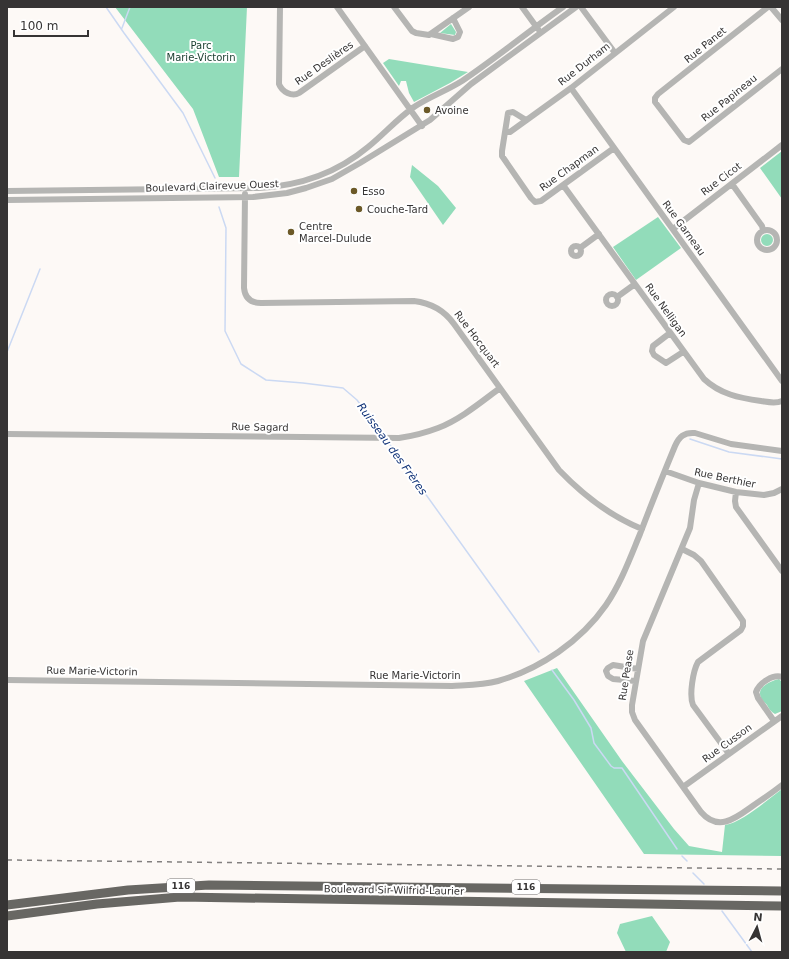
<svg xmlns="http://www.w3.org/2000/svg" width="789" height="959" viewBox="0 0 789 959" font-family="'DejaVu Sans',sans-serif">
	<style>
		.green { fill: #92dcba }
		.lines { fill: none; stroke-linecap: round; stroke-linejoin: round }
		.stream { stroke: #cbd9f3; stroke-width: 1.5 }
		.minor { stroke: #b5b5b3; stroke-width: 6 }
		.highway { stroke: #686763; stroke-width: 9 }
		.rail { stroke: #83807f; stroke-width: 1.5; stroke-dasharray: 5 5; stroke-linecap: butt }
		.poi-dot { fill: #6c5927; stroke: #fff; stroke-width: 1.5 }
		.labels { text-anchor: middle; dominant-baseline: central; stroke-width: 4; stroke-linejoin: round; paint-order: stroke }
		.shield { fill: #fff; stroke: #727171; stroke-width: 1 }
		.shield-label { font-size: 9px; font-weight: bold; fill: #363434 }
		.park-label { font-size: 10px; fill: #163b2c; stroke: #fff }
		.street-label { font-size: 10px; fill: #363434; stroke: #fff }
		.poi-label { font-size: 10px; fill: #363434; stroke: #fff; text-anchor: start }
		.water-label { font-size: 11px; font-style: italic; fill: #0c2f76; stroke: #fff }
	</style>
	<rect width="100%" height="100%" fill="#fdf9f6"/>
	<path class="green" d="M115,7H247L239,177H219L193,109Z
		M451,24L456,32L455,35L440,33Z
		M389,59L468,72L450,83L414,102L409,93L406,81H401L399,86L383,63Z
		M782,151V199L760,168Z
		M412,165L438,186L456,208L443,225L410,177Z
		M658,217L681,248L636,280L613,247Z
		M761 240a6 6 0 1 1 12 0a6 6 0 1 1-12 0Z
		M557,668L622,761L674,829L689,846L722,852L725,825C743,822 767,800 782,789V856L644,854L524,681Z
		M779,679L782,682V711L775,714C771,712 769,709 767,705C764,702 760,698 760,694C759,686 773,680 779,679Z
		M652,916L670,942L666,952H626L617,933L620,924Z"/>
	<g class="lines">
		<path class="stream" d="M106,7L124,33L183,113L215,178
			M122,28L130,7
			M219,207L226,228L225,331L241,364L266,380L303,383L343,388L357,400L384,436
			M7,352L40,269
			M386,439L539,652
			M690,439L729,452L782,459
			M552,670L574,700L591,728L594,743L611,766L614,768H622L677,849
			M682,856L687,861
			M693,873L704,884
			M722,911L752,952"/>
		<path class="minor" d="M280,7L279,84C282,92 292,97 299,93L365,46
			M337,7L422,126
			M394,7L412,31L416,33L429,35L469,7
			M522,7L538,29
			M581,7L615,53
			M768,7L658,94L655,98V102L684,140L689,142L782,69
			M771,7L782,20
			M431,34L453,39L458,37L460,32L453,18
			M571,88L782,381
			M526,120L513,112L508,113L502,151V156L531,198L535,202L541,201L614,148
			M505,132H510L571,88L674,7
			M732,184L762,226L763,230
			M563,185L704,379C720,394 739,398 761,401C768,402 775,404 782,401
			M7,191L258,188C298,186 337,173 368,147C384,134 397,119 414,107C429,97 446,91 462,81C496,58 529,31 563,7
			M245,194L244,288C245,298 251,303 261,303L414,301C431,303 444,310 454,324L559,470C582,494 610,516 642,529
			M7,200L253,197L287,193L306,188L332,179L360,163L430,120L471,84L576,7
			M673,229L782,145
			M757 240a10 10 0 1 1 20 0a10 10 0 1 1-20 0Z
			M571 251a5 5 0 1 1 10 0a5 5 0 1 1-10 0Z
			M580,248L599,234
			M606 300a6 6 0 1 1 12 0a6 6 0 1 1-12 0Z
			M617,297L635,284
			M670,333L653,346L652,351L654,355L666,363L683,352
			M7,434L399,438C413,436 425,433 438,428C461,419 481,402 500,388
			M665,471L699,483L736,492L764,495L774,493L782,489
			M699,483L694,500L690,528L643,641L632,705V712L635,720L701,812C719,833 737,817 754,805C763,799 773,792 782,785
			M736,492L735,501L736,507L782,571
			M682,549L694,555L701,561L743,621V626L741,630L698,662C693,671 689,695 693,705L729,754
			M7,680L452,686C468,685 483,685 498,681C540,669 581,641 606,605C621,583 630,558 640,534C651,505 663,475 675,446C679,437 684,432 695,433L731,444L782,451
			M635,681L613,679L608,676L606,671L608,668L613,665L638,669
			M774,721L758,698L756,692C759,683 773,674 782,677
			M683,787L782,716"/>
		<path class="highway" d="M7,905L128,890L209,885L782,891
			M7,916L97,904L180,897L782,906"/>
		<path class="rail" d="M7,860L782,869"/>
	</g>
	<g class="poi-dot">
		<circle cx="427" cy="110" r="4"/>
		<circle cx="354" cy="191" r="4"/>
		<circle cx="359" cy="209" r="4"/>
		<circle cx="291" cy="232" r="4"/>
	</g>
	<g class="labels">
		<g class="shield">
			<rect x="167" y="879" width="28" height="14" rx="3"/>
			<rect x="512" y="880" width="28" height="14" rx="3"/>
		</g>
		<g class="shield-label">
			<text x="181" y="886">116</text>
			<text x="526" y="887">116</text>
		</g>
		<g class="park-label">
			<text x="201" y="45">Parc<tspan x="201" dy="12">Marie-Victorin</tspan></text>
		</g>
		<g class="street-label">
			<text transform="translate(705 45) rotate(-39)">Rue Panet</text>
			<text transform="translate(324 63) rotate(-35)">Rue Deslières</text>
			<text transform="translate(584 64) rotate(-38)">Rue Durham</text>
			<text transform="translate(729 98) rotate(-39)">Rue Papineau</text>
			<text transform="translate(569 168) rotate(-36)">Rue Chapman</text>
			<text transform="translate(721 179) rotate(-37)">Rue Cicot</text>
			<text transform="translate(212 186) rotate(-2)">Boulevard Clairevue Ouest</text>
			<text transform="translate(684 228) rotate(54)">Rue Garneau</text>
			<text transform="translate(666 310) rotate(54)">Rue Nelligan</text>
			<text transform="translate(477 339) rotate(53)">Rue Hocquart</text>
			<text transform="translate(260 427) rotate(1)">Rue Sagard</text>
			<text transform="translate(725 478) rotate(12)">Rue Berthier</text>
			<text transform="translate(92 671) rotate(1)">Rue Marie-Victorin</text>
			<text x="415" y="675">Rue Marie-Victorin</text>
			<text transform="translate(626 675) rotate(-81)">Rue Pease</text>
			<text transform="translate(727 743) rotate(-36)">Rue Cusson</text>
			<text transform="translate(394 890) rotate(1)">Boulevard Sir-Wilfrid-Laurier</text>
		</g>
		<g class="poi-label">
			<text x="435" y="110">Avoine</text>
			<text x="362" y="191">Esso</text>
			<text x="367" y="209">Couche-Tard</text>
			<text x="299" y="226">Centre<tspan x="299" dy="12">Marcel-Dulude</tspan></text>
		</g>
		<g class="water-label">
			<text transform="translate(392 449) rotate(54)">Ruisseau des Frères</text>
		</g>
	</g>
	<rect width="789" height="959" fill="none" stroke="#363434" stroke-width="16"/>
	<g transform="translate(757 927) rotate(6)" stroke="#ffffff" stroke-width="3" paint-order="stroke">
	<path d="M0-3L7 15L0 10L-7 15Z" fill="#363434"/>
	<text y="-6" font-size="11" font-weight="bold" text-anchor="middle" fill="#363434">N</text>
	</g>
	<path d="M14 30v6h74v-6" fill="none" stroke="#363434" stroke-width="2"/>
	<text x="20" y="30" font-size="12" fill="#363434" stroke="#ffffff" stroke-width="3" paint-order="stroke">100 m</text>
</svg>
